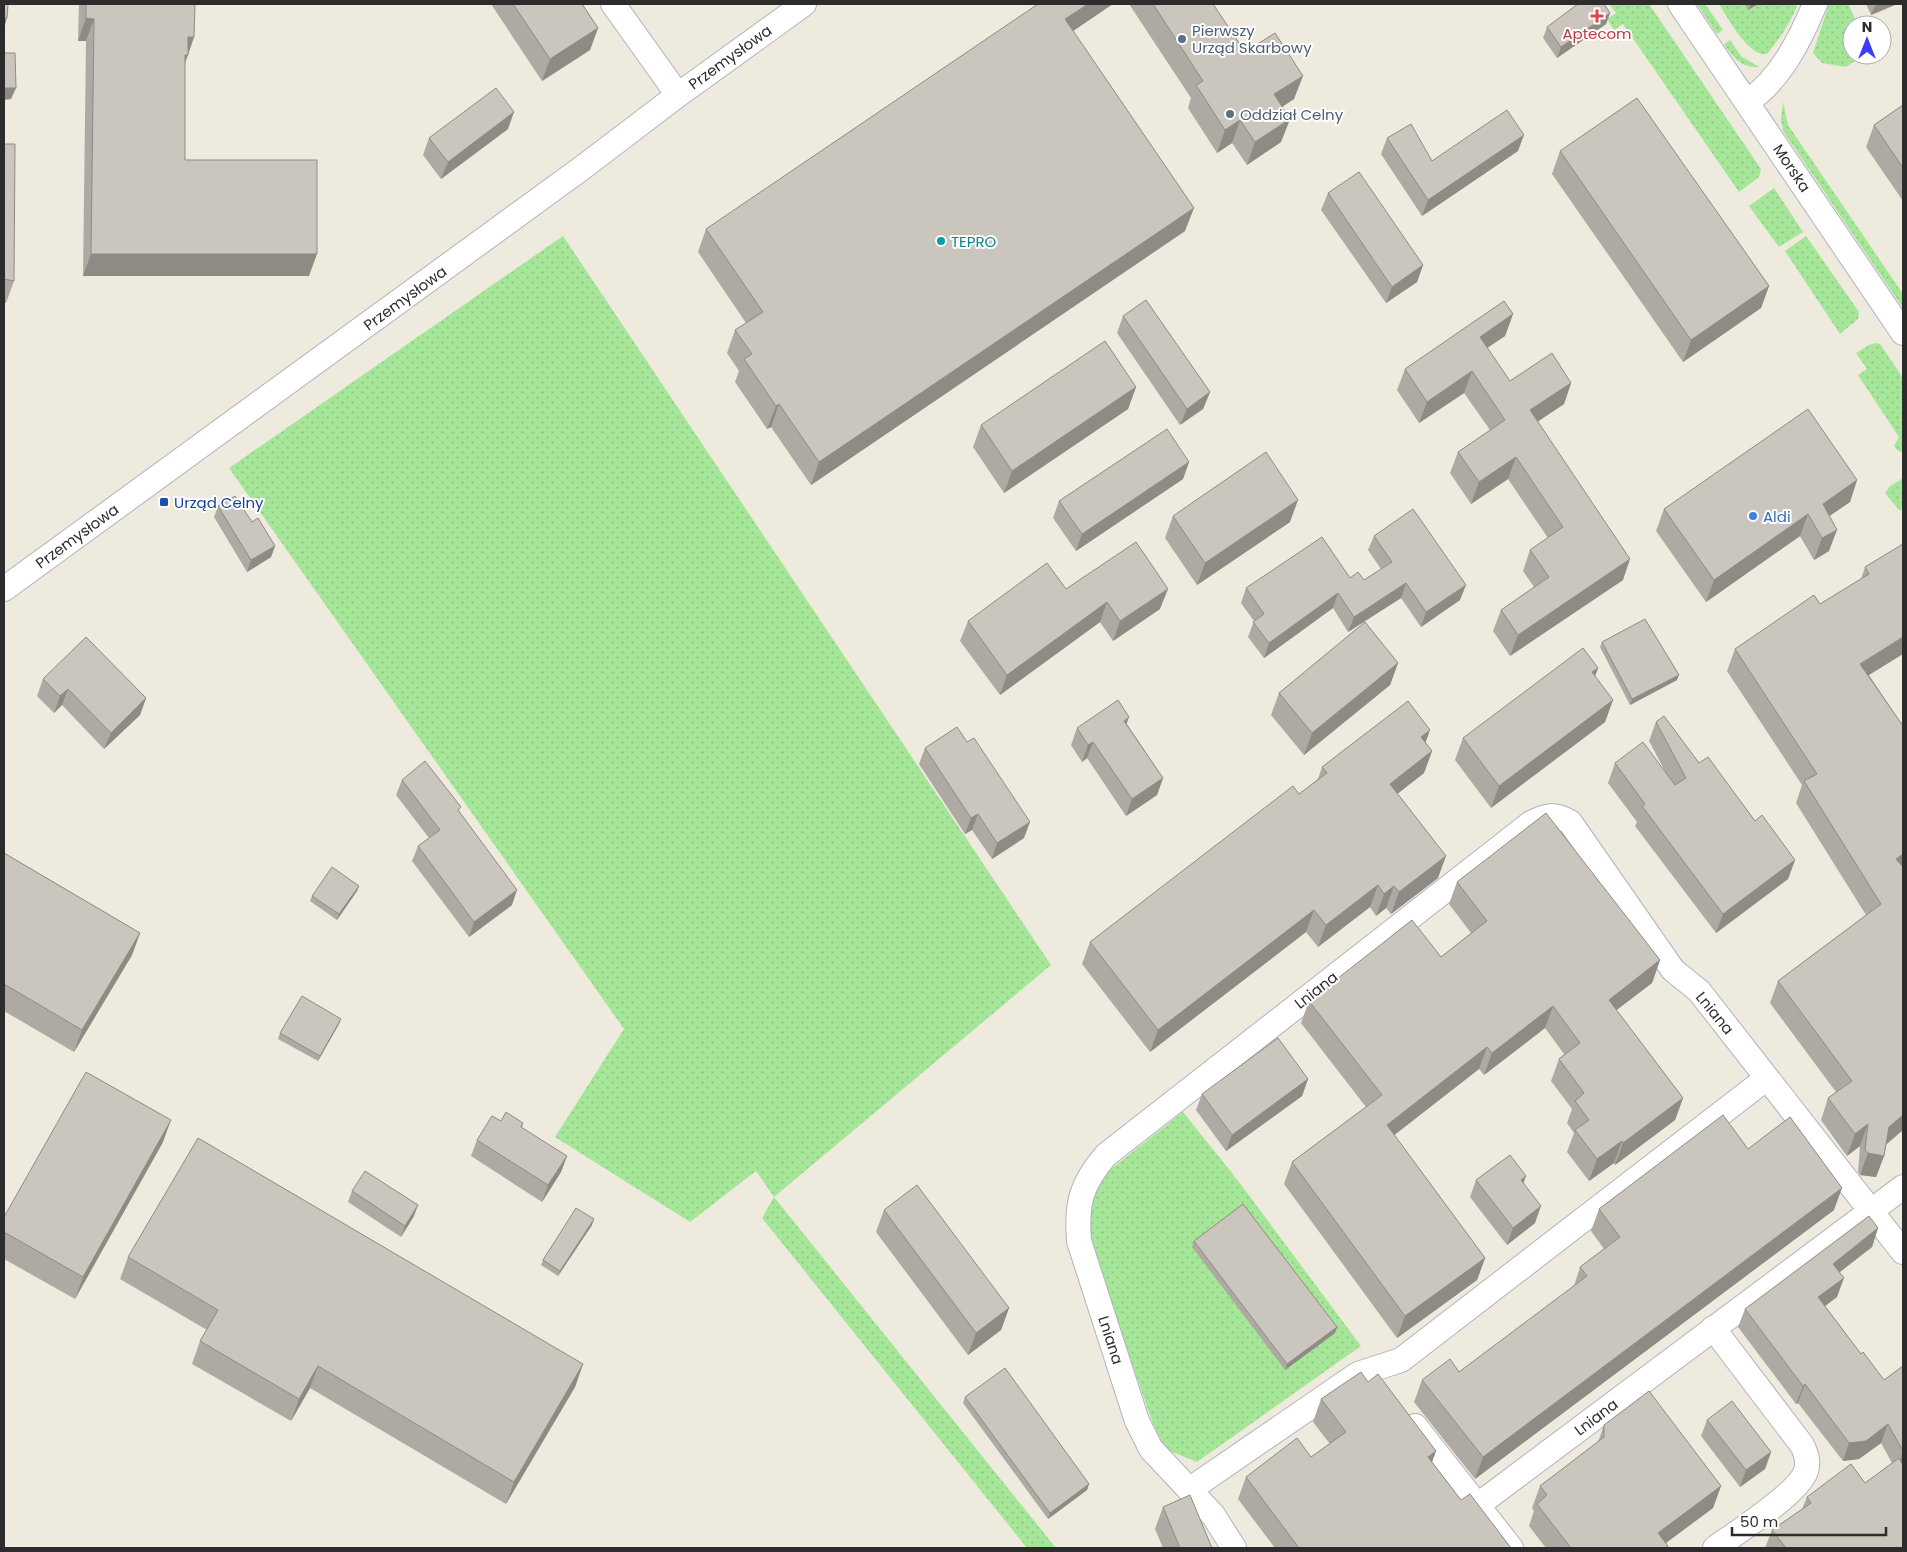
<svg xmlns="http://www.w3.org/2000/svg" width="1907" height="1552" viewBox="0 0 1907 1552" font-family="Poppins,sans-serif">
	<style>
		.grass { fill: url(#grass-dots) }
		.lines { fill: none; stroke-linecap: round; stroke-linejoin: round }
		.minor-casing { stroke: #b2b2c0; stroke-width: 26 }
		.minor { stroke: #fff; stroke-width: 24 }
		.wall { fill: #aeaaa3 }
		.shaded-wall { fill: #8d8b84 }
		.building { fill: #cac6bd; stroke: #8d8b84 }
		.health-dot { fill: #e0444e; stroke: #fff; stroke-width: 2 }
		.service-dot { fill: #5c6f8a; stroke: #fff; stroke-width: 2 }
		.culture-dot { fill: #0f9aa8; stroke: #fff; stroke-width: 2 }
		.transit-dot { fill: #1a4fb4; stroke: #fff; stroke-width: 2 }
		.shop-dot { fill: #3f7fe0; stroke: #fff; stroke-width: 2 }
		.labels { text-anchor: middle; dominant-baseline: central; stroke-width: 4; stroke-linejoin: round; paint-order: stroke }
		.service-label { font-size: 15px; fill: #4e5e75; stroke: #fff; text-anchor: start }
		.health-label { font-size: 15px; fill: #be3a42; stroke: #fff }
		.street-label { font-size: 15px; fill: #2c2c2c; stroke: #fff }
		.culture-label { font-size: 15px; fill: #0d838f; stroke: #fff; text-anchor: start }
		.transit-label { font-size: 15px; fill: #164399; stroke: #fff; text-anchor: start }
		.shop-label { font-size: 15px; fill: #366cbe; stroke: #fff; text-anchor: start }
	</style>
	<defs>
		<pattern id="grass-dots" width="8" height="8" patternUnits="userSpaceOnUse" patternTransform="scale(1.25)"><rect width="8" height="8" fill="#a6e698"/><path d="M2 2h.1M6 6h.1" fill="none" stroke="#8fc583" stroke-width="1.8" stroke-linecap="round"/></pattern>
	</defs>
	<rect width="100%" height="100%" fill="#eeeade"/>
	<path class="grass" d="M1609,4H1649L1761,169L1759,177L1739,192L1623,24L1614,30L1607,19L1616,13Z
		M1697,4H1705L1723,30L1717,34Z
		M1719,4H1744L1748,10L1758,4H1793L1797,6C1790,24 1779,39 1767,54C1748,57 1728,18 1719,4Z
		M1829,4H1848L1858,25H1852V55H1864L1846,67L1822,63L1813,53Z
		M1730,40L1741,56L1759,67C1741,68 1733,57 1724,44Z
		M1783,102L1788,125L1903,294V308L1783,131L1781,120Z
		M1774,188L1803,232L1779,247L1749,206Z
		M563,236L1051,965L774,1197L1056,1548H1027L762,1218L774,1197L756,1171L690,1222L555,1137L624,1029L229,468Z
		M1806,236L1859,312L1858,319L1840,334L1785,251Z
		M1875,343L1880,344L1903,378V452L1898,451L1894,446L1899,437L1858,375L1867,369L1856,353L1869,345Z
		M1903,478V508L1900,511L1885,493L1890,486Z
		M1183,1112L1239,1182L1361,1346L1197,1462L1165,1449L1152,1421L1087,1234V1205L1106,1173Z"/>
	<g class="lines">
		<defs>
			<path id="minor" d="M613,4L678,95
				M1680,4L1903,333
				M1747,102C1780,80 1800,40 1815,4
				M4,589L582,168L678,95L804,4
				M1713,1328L1802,1445C1806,1453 1809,1461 1806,1471C1799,1493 1736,1533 1715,1548
				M1415,1426L1511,1548
				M1189,1490L1358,1374L1401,1360L1767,1078
				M1478,1505L1903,1187
				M1234,1548L1213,1515L1151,1449L1137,1421L1079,1241C1076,1203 1081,1184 1106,1155L1531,823C1547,815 1553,813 1570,822L1673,970L1699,991L1903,1252"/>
		</defs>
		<use href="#minor" class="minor-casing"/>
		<use href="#minor" class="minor"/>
	</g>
	<path class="wall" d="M79,4H195L194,37L185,64V160L309,276H83L86,41H78Z
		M491,4H582L598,28L590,50L542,81Z
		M1129,4H1213L1245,52L1294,99L1282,107L1290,119L1281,142L1247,165L1232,143L1217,153L1188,108L1191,98Z
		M1744,4H1758L1748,10Z
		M1866,4H1897L1871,15Z
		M1610,13L1606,24L1557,58L1543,38L1547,27Z
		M1073,31L1185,231L811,485L771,427L767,429L735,382L739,371L727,353L735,330L746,323L698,252L706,229Z
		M1903,105V201L1866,147L1874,125Z
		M508,129L441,179L423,155L429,138Z
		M1387,138L1432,161L1518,151L1422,216L1381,154Z
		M4,144L14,281L6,303H4Z
		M1560,151L1769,286L1761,308L1683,362L1552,174Z
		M1328,193L1423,265L1417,282L1386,303L1321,210Z
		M1513,314L1505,336L1487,348L1510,381L1571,383L1564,404L1537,422L1623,580L1510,656L1493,631L1501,610L1534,587L1523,571L1530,550L1548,538L1508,479L1471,504L1450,473L1458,452L1490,430L1464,393L1419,423L1397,390L1405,369Z
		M1123,316L1210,392L1203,409L1180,425L1117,333Z
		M1136,387L1128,409L1004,493L973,447L981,425Z
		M1189,462L1183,479L1076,551L1053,518L1059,501Z
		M1857,480L1850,502L1829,516V551L1814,560L1800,536L1706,602L1656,531L1664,509Z
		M218,506L252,522L275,546L271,557L247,572L214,517Z
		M1173,516L1290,522L1197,585L1165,538Z
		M1374,536L1460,600L1421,627L1401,598L1348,632L1333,608L1264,658L1248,637L1254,621L1241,603L1246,588L1350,578L1364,580L1381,569L1368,550Z
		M1903,544L1869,675L1903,726V1130L1886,1145L1884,1156L1876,1177L1860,1175L1858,1172L1860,1146L1847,1156L1821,1120L1828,1098L1836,1092L1770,1003L1778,981L1866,915L1796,803L1802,785L1727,671L1735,649L1820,604L1861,579L1865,567Z
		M1066,589L1160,609L1113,641L1100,622L1000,695L960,641L968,621Z
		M1602,642L1677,680L1630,705L1600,647Z
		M1398,663L1390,685L1304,755L1271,715L1279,693Z
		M1598,668L1595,676L1613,700L1605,722L1491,808L1455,760L1463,738Z
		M43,679L146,698L140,715L104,749L62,705L54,713L37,696Z
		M1656,722L1699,763L1755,821L1795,860L1788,879L1716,933L1635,826L1637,822L1608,783L1615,763L1666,773L1649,741Z
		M1127,724L1163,778L1157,795L1126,816L1087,758L1082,762L1071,745L1077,728Z
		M1425,742L1432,751L1424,773L1397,794L1438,878L1391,914L1386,908L1376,916L1370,907L1318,947L1306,932L1150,1052L1082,964L1090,942L1299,794L1318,779L1322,767Z
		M925,748L1024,838L992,859L972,830L965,834L919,764Z
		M402,780L459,811L512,905L469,937L412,861L418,846L429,838L396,795Z
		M4,853L140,933L132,955L74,1052L4,1011Z
		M1457,882L1660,960L1652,983L1616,1010L1683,1098L1675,1120L1615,1165L1614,1163L1589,1181L1567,1152L1574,1133L1567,1123L1572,1109L1551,1081L1559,1059L1564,1054L1545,1028L1484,1075L1479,1069L1394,1135L1485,1258L1477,1280L1397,1338L1284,1184L1292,1162L1366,1107L1301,1023L1309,1001L1441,957L1471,933L1449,904Z
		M359,886L357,891L337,920L310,901L312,896Z
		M339,1024L318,1061L278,1039L280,1033Z
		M1308,1079L1302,1096L1226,1151L1196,1110L1202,1094Z
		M501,1121L523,1123L522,1128L567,1156L561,1172L542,1202L471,1156L477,1140Z
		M163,1142L75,1299L4,1259V1217Z
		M1748,1149L1834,1210L1475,1479L1414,1402L1422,1380L1459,1372L1574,1286L1580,1267L1604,1249L1591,1231L1599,1209Z
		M1476,1180L1524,1183L1535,1223L1507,1245L1470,1197Z
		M352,1191L414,1216L401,1237L348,1202Z
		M884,1210L1009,1308L1001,1330L968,1355L876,1232Z
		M592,1225L558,1276L541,1265L543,1260Z
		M1878,1228L1872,1247L1839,1272L1837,1297L1825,1306L1861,1354L1884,1380L1903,1366V1548H1765L1772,1530L1802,1509L1807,1497L1865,1483L1892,1463L1881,1443L1859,1459L1843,1461L1798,1403L1796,1404L1738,1327L1745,1309Z
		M1194,1241L1337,1327L1335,1333L1285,1370L1192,1247Z
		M128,1257L583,1364L575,1387L506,1504L310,1388L291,1421L192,1364L200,1341L207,1330L120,1279Z
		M1368,1382L1436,1451L1432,1462L1461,1500L1511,1548H1275L1238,1499L1246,1477L1311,1457L1330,1444L1313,1422L1321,1399Z
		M965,1397L1089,1484L1087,1490L1048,1519L963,1403Z
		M1707,1420L1771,1452L1765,1469L1740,1487L1701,1436Z
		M1604,1425L1721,1486L1713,1508L1666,1543L1667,1548H1546L1529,1526L1534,1511L1532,1508L1540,1486L1598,1442Z
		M1163,1507L1212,1548H1163L1155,1529Z"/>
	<path class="shaded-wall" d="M1088,4H1113L1057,42L1065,19Z
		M1751,4H1758L1748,10Z
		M1880,4H1897L1871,15L1875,6Z
		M1610,13L1606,24L1557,58L1561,47Z
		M4,18H7L4,28Z
		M86,18L94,19L86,41H78Z
		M598,28L590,50L542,81L550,59Z
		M188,37H194L180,77Z
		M1303,76L1294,99L1265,118L1274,94Z
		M4,88H16L11,99L4,100Z
		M514,112L508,129L441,179L448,162Z
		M1290,119L1281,142L1247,165L1255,142Z
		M1240,120L1232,143L1217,153L1225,130Z
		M1524,135L1518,151L1422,216L1428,200Z
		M1194,208L1185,231L811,485L819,462Z
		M91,254H317L309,276H83Z
		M1423,265L1417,282L1386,303L1392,287Z
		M1769,286L1761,308L1683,362L1691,340Z
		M1513,314L1505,336L1472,358L1480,337Z
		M1472,371L1464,393L1419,423L1427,402Z
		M1571,383L1564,404L1522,432L1530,410Z
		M1136,387L1128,409L1004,493L1012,471Z
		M1210,392L1203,409L1180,425L1187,409Z
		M779,404L771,427L767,429L776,406Z
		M1516,457L1508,479L1471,504L1479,482Z
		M1189,462L1183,479L1076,551L1082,534Z
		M1857,480L1850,502L1815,526L1823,504Z
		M1298,500L1290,522L1197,585L1205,563Z
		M1808,514L1800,536L1706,602L1714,580Z
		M1837,530L1829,551L1814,560L1822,538Z
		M275,546L271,557L247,572L251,560Z
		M1630,559L1623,580L1510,656L1518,635Z
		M1406,583L1401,598L1348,632L1354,617Z
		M1466,585L1460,600L1421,627L1426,612Z
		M1168,589L1160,609L1113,641L1120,621Z
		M1338,593L1333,608L1264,658L1269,643Z
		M1107,602L1100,622L1000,695L1007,675Z
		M1903,637V654L1853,685L1860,664Z
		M1398,663L1390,685L1304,755L1312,733Z
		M1598,668L1590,690L1592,672Z
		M1679,675L1677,680L1630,705L1632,699Z
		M68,689L62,705L54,713L60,696Z
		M146,698L140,715L104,749L111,733Z
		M1613,700L1605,722L1491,808L1499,786Z
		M1129,717L1123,734L1124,721Z
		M1430,730L1422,752L1421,737Z
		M1093,742L1087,758L1082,762L1088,745Z
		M1432,751L1424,773L1382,806L1390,784Z
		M1163,778L1157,795L1126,816L1132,799Z
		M978,814L972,830L965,834L971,818Z
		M1030,822L1024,838L992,859L997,843Z
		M1903,854V870L1896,859Z
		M1446,856L1438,878L1391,914L1399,892Z
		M1795,860L1788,879L1716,933L1723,914Z
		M1378,885L1370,907L1318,947L1326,925Z
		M359,886L357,891L337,920L339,914Z
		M1394,886L1386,908L1376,916L1384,894Z
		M517,890L512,905L469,937L474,922Z
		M1314,910L1306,932L1150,1052L1158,1030Z
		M140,933L132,955L74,1052L82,1030Z
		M1660,960L1652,983L1601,1022L1609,1000Z
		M1553,1006L1545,1028L1484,1075L1492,1053Z
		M341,1019L339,1024L318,1061L320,1056Z
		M1487,1047L1479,1069L1379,1147L1387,1125Z
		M1308,1079L1302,1096L1226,1151L1232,1135Z
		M1683,1098L1675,1120L1615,1165L1623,1143Z
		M1903,1115V1130L1881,1148L1889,1127Z
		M171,1120L163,1142L75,1299L83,1277Z
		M1868,1124L1860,1146L1847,1156L1855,1134Z
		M1622,1141L1614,1163L1589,1181L1597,1159Z
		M1868,1153L1884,1156L1876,1177L1860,1175Z
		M567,1156L561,1172L542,1202L548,1185Z
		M1526,1176L1520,1193L1521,1180Z
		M1842,1188L1834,1210L1475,1479L1483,1457Z
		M418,1205L414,1216L401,1237L405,1226Z
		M1541,1206L1535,1223L1507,1245L1513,1228Z
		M594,1219L592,1225L558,1276L560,1271Z
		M1878,1228L1872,1247L1826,1283L1833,1264Z
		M1485,1258L1477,1280L1397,1338L1405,1316Z
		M1844,1278L1837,1297L1812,1316L1818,1297Z
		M1009,1308L1001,1330L968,1355L976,1333Z
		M1337,1327L1335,1333L1285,1370L1287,1364Z
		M583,1364L575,1387L506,1504L514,1482Z
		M318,1366L310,1388L291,1421L299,1399Z
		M1805,1384L1798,1403L1796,1404L1803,1386Z
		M1888,1424L1881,1443L1859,1459L1843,1461L1849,1443Z
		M1436,1451L1428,1473V1457Z
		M1771,1452L1765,1469L1740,1487L1746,1470Z
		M1903,1452V1467L1897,1470Z
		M1089,1484L1087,1490L1048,1519L1050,1513Z
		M1721,1486L1713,1508L1659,1548L1658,1533Z"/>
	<path class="building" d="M4,4H8L7,18H4Z
		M86,4H195L194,37H188V55H185V160H317V254H91L94,19L86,18Z
		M513,4H582L598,28L550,59Z
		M1038,4H1088L1065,19L1194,208L819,462L779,404L776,406L744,359L752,354L735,330L763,312L706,229Z
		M1153,4H1213L1245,52L1275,33L1303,76L1274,94L1290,119L1255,142L1240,120L1225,130L1196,85L1203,81Z
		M1578,4H1604L1610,13L1561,47L1547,27Z
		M4,53H15L16,88H4Z
		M496,88L514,112L448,162L429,138Z
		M1637,98L1769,286L1691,340L1560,151Z
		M1903,105V168L1874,125Z
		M1507,110L1524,135L1428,200L1387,138L1411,124L1432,161Z
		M4,144H15L14,281L4,279Z
		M1359,172L1423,265L1392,287L1328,193Z
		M1146,300L1210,392L1187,409L1123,316Z
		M1504,301L1513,314L1480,337L1510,381L1552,353L1571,383L1530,410L1630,559L1518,635L1501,610L1549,577L1530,550L1563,527L1516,457L1479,482L1458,452L1505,420L1472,371L1427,402L1405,369Z
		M1105,341L1136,387L1012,471L981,425Z
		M1808,409L1857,480L1823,504L1837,530L1822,538L1808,514L1714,580L1664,509Z
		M1167,429L1189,462L1082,534L1059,501Z
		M1266,452L1298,500L1205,563L1173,516Z
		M235,496L252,522L258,518L275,546L251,560L218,506Z
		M1413,509L1466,585L1426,612L1406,583L1354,617L1338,593L1269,643L1253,622L1264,614L1246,588L1322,537L1350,578L1358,572L1364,580L1392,562L1374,536Z
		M1136,542L1168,589L1120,621L1107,602L1007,675L968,621L1047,563L1066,589Z
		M1903,544V637L1860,664L1903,726V854L1896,859L1903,867V1115L1889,1127L1884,1156L1868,1153L1865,1150L1868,1124L1855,1134L1828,1098L1852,1081L1778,981L1881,904L1804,781L1817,774L1735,649L1814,595L1820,604L1869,574L1865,567Z
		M1645,619L1679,675L1632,699L1602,642Z
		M1365,622L1398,663L1312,733L1279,693Z
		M86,637L146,698L111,733L68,689L60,696L43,679Z
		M1583,648L1598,668L1592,672L1613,700L1499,786L1463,738Z
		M1118,700L1129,717L1124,721L1163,778L1132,799L1093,742L1088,745L1077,728Z
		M1408,701L1430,730L1421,737L1432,751L1390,784L1446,856L1399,892L1394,886L1384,894L1378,885L1326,925L1314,910L1158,1030L1090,942L1293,786L1299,794L1327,773L1322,767Z
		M1664,716L1699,763L1708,757L1755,821L1762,815L1795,860L1723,914L1642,806L1645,804L1615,763L1643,742L1675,785L1686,778L1656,722Z
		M957,727L967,742L974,738L1030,822L997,843L978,814L971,818L925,748Z
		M425,761L461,807L458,810L517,890L474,922L418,846L440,830L402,780Z
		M1546,813L1660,960L1609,1000L1683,1098L1623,1143L1622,1141L1597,1159L1575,1130L1589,1120L1575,1101L1584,1093L1559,1059L1580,1043L1553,1006L1492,1053L1487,1047L1387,1125L1485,1258L1405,1316L1292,1162L1382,1095L1309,1001L1412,920L1441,957L1487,921L1457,882Z
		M4,853L140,933L82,1030L4,984Z
		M332,867L359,886L339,914L312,896Z
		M302,996L341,1019L320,1056L280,1033Z
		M1278,1038L1308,1079L1232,1135L1202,1094Z
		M86,1072L171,1120L83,1277L4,1232V1217Z
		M506,1112L523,1123L521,1127L567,1156L548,1185L477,1140L492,1116L501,1121Z
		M1723,1115L1748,1149L1790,1117L1842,1188L1483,1457L1422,1380L1450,1359L1459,1372L1587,1276L1580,1267L1620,1237L1599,1209Z
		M198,1138L583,1364L514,1482L318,1366L299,1399L200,1341L218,1310L128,1257Z
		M1510,1155L1526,1176L1521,1180L1541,1206L1513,1228L1476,1180Z
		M365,1171L418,1205L405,1226L352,1191Z
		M917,1185L1009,1308L976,1333L884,1210Z
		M1243,1204L1337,1327L1287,1364L1194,1241Z
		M576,1208L594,1219L560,1271L543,1260Z
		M1869,1216L1878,1228L1833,1264L1844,1278L1818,1297L1861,1354L1863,1352L1884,1380L1903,1366V1451L1888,1424L1866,1441L1849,1443L1805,1384L1803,1386L1745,1309Z
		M1005,1368L1089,1484L1050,1513L965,1397Z
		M1361,1372L1368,1382L1378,1374L1436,1451L1428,1457L1461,1500L1470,1494L1511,1548H1299L1246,1477L1297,1438L1311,1457L1346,1432L1321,1399Z
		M1649,1391L1721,1486L1658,1533L1668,1546L1665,1548H1571L1537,1504L1547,1495L1540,1486L1604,1437V1425Z
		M1732,1401L1771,1452L1746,1470L1707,1420Z
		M1899,1458L1903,1465V1548H1786L1772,1530L1811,1503L1807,1497L1851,1464L1865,1483Z
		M1190,1495L1212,1548H1180L1163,1507Z"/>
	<path class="health-dot" d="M1594.5 8.5h5v5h5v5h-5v5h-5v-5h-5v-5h5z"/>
	<g class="service-dot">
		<circle cx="1182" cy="39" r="5"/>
		<circle cx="1230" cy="114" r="5"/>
	</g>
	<circle class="culture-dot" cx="941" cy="241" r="5"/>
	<rect class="transit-dot" x="159" y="497" width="10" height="10" rx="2.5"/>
	<circle class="shop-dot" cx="1753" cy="516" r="5"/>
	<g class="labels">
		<g class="service-label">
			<text x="1192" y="30">Pierwszy<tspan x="1192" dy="17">Urząd Skarbowy</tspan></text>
			<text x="1240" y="114">Oddział Celny</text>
		</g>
		<g class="health-label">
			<text x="1597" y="33">Aptecom</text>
		</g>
		<g class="street-label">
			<text transform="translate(730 57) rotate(-36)">Przemysłowa</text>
			<text transform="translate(1792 168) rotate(56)">Morska</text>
			<text transform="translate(405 298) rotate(-36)">Przemysłowa</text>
			<text transform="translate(77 536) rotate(-36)">Przemysłowa</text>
			<text transform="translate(1316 990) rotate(-38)">Lniana</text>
			<text transform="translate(1715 1013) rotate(51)">Lniana</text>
			<text transform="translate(1111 1340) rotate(72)">Lniana</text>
			<text transform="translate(1596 1417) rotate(-37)">Lniana</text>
		</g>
		<g class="culture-label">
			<text x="951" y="241">TEPRO</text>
		</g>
		<g class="transit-label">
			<text x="174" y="502">Urząd Celny</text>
		</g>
		<g class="shop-label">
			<text x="1763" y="516">Aldi</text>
		</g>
	</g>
	<rect width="1907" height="1552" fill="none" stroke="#2c2c2c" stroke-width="10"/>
	<g transform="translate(1867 40)"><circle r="24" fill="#ffffff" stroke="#ababab"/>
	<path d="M0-4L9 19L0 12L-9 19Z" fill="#3a3dff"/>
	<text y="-8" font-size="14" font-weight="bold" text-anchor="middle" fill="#2c2c2c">N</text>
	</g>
	<path d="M1732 1527v8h154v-8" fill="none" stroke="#2c2c2c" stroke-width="2.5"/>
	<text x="1740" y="1527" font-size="15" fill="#2c2c2c" stroke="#ffffff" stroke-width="4" paint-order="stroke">50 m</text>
</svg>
